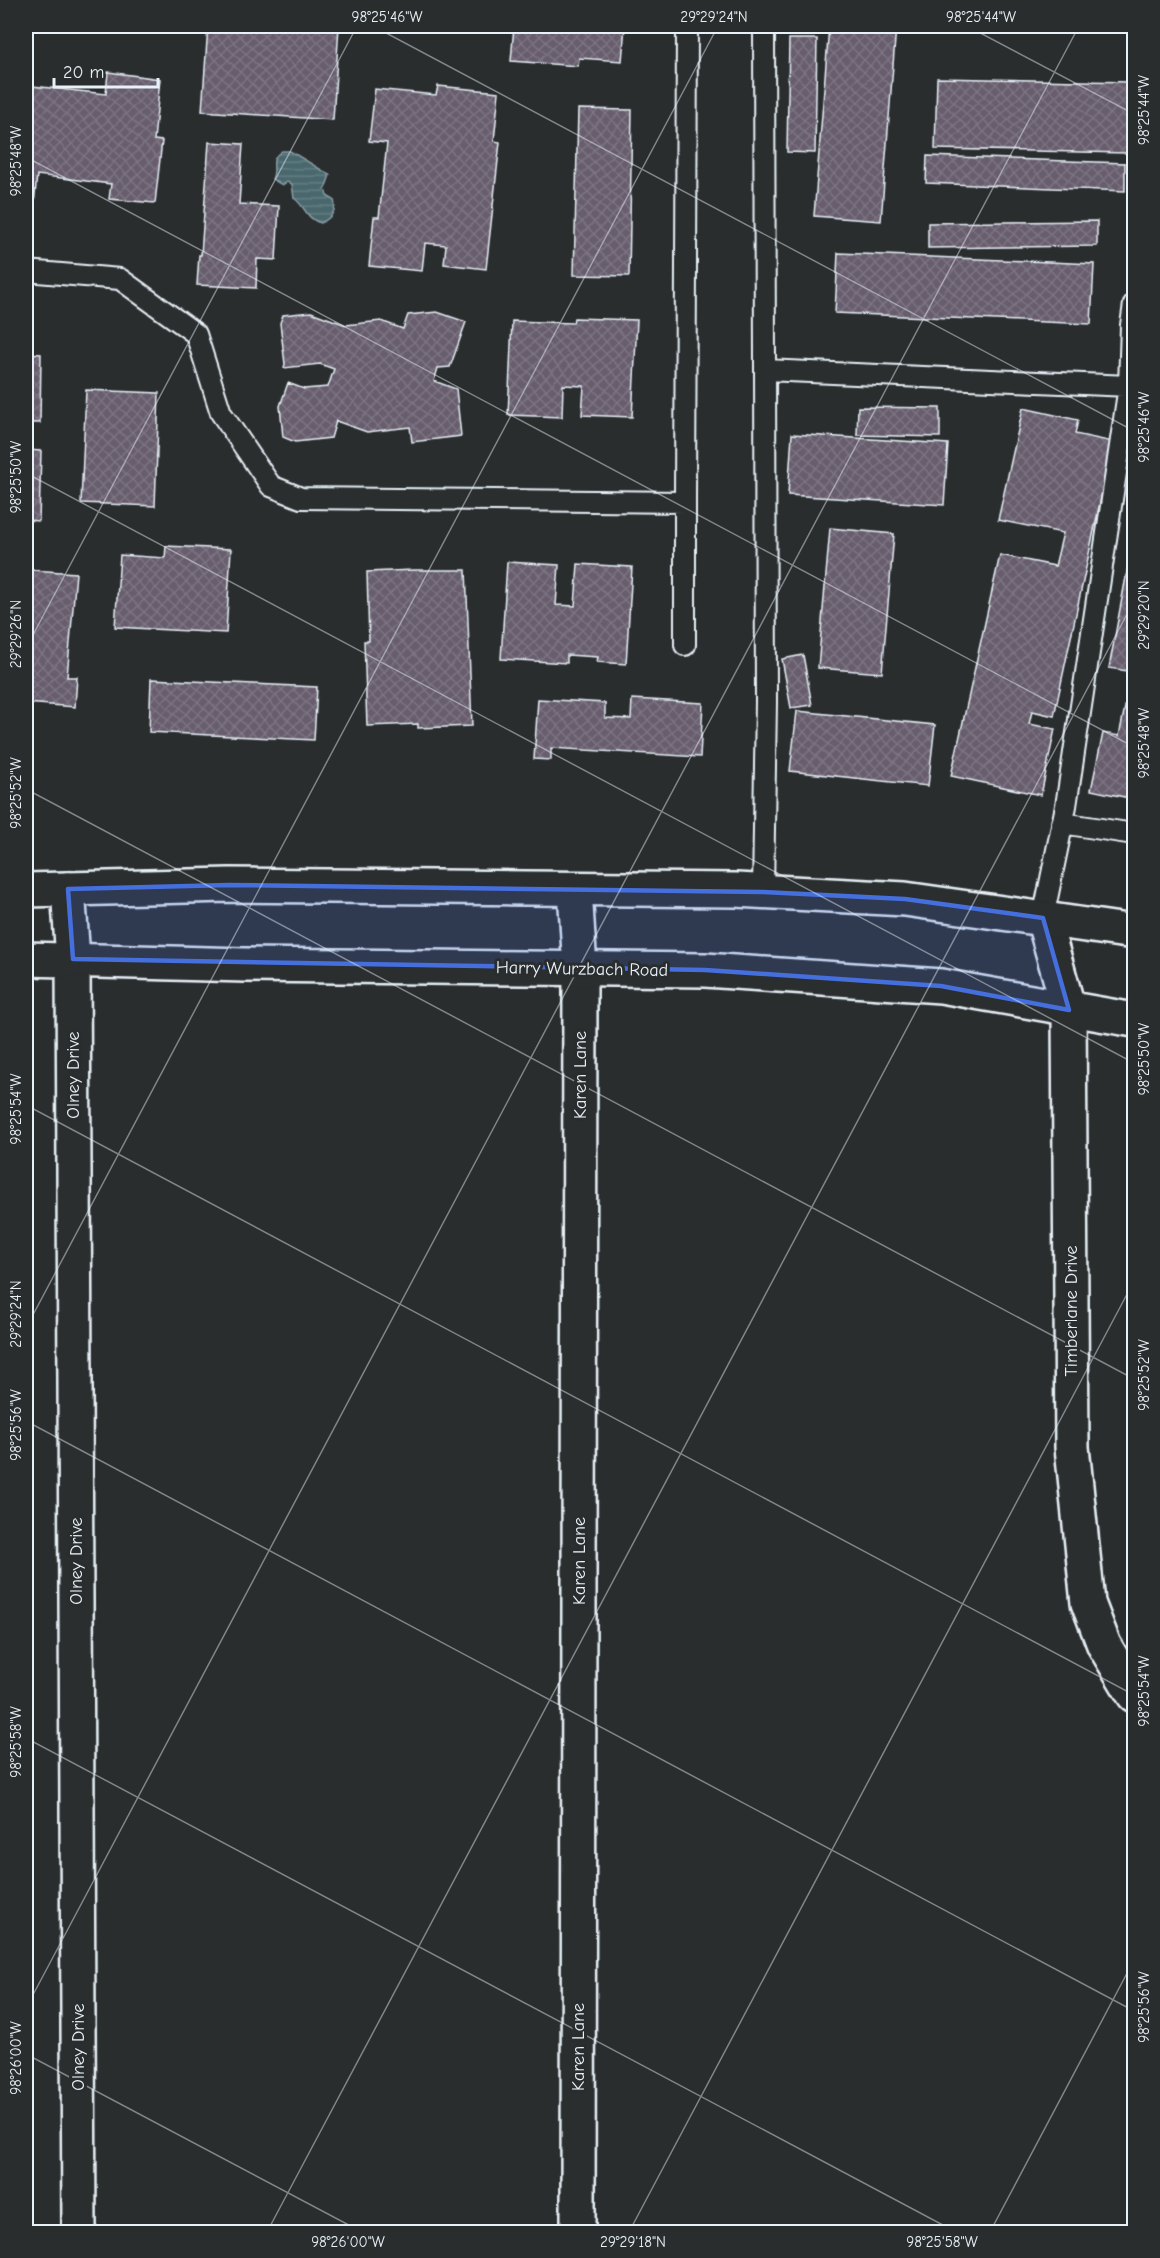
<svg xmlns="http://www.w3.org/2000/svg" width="1160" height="2258" viewBox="0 0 1160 2258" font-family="'Comic Neue',sans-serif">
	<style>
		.water { fill: url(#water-rules); stroke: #899ea5; stroke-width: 1.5 }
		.building { fill: url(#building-cross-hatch); stroke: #e8f1f8; stroke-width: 1.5 }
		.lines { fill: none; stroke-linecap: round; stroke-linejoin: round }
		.service-casing { stroke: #e8f1f8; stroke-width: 24 }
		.minor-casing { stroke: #e8f1f8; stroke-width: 38 }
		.secondary-casing { stroke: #e8f1f8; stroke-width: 38 }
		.service { stroke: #2a2d2e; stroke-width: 20 }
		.minor { stroke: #2a2d2e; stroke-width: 33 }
		.secondary { stroke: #2a2d2e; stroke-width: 33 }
		.marked { fill: #466fde; fill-opacity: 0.2; stroke: #466fde; stroke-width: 4.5; stroke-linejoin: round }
		.ticks { fill: none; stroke: #e8f1f8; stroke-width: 1.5; stroke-opacity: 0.45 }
		.labels { text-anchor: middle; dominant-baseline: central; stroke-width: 6; stroke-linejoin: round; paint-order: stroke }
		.street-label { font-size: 18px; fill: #e8f1f8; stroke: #2a2d2e }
		.neatline { fill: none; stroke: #e8f1f8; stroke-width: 2 }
		.ticks-label { font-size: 15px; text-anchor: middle; fill: #e8f1f8 }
	</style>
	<defs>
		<pattern id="water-rules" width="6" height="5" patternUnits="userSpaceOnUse" patternTransform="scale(1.5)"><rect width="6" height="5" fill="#4a676d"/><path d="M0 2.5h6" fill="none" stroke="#647d83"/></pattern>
		<pattern id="building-cross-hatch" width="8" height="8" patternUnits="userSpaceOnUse" patternTransform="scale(1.5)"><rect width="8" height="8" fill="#675d6d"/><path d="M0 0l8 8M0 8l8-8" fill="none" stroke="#7d7583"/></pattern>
	</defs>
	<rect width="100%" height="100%" fill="#2a2d2e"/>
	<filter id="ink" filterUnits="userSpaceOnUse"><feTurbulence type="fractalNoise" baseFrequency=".0167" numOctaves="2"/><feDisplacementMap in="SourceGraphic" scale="12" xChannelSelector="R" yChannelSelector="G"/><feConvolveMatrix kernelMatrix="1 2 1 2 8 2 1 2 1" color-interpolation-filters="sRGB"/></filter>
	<g filter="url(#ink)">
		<path class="water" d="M282,151H290L330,175L325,189L327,196L334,200C337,211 331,218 321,223C306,219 306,207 294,198L292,184L287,182L282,185L272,179C278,166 267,161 282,151Z"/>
		<path class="building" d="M208,26H339L333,120L202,111Z
			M514,26H625L622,61L579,58L578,66L511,61Z
			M829,26H896L881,221L814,216Z
			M789,39H817L815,153L787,152Z
			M108,72L160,79L154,140L162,141L155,203L109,199L111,184L37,175L34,205L26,204V77L32,78V86L106,94Z
			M937,78L1128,82L1127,153L935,149Z
			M438,86L499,92L494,141L500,142L486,269L444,264L446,245L425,243L422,271L369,266L374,217H379L387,143L369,141L375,89L436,95Z
			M578,109L632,110L629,276L574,275Z
			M209,142L243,144L239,204L279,206L276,260L257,259L256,288L197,285L199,255H201Z
			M927,156L1125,163V191L926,183Z
			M1097,221V246L928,248V223Z
			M838,253L1094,264L1091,324L835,313Z
			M311,312L346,325L381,321L403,329L408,315L437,312L466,322L450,367L438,368L434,381L456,389L461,436L412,442L410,427L367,432L336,421L331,438L295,442L283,437L280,406L288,383L304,389L328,387L334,369L320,364L284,368L285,364L280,323L283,315Z
			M574,318L637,320L632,417L582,415L584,386L563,385L562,417L508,415L512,321L573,323Z
			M26,353L41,354L40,423H26Z
			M86,390L159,393L155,506L81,503Z
			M858,407L940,408V437L857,435Z
			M1023,408L1078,420L1075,434L1113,442L1054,716L1032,711L1029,724L1055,729L1041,795L951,776L1000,555L1055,566L1063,533L998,520Z
			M792,434L948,444L944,505L788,495Z
			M26,450L41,451L39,521L26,520Z
			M830,528L894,534L882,673L818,668Z
			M1134,534V672L1109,668Z
			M166,546L231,549L226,633L115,627L120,555L165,558Z
			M507,562L559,565L556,605L575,606L578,564L632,567L626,664L597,662L598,657L567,655V663L501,659Z
			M31,570L76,573L67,677H77L75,707L26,703V575H30Z
			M414,570H466L472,726L418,728V724L367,726L364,641H369L367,572Z
			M803,655L812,705L791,708L782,659Z
			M151,679L317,687L314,740L149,732Z
			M538,699L605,703V718L631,719L632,699L703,703L700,757L551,748V760L534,759Z
			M1126,702L1134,703V799L1091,790L1103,733L1119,736Z
			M797,711L935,725L928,786L790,771Z"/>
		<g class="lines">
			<defs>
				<path id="service" d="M26,271L120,279L196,334L221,413L271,486L301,498L685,502L687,26
					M1134,304L1131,325L1129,386L1134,387
					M765,370L1129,386L1066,806L1043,918
					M685,645V502
					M1062,823L1134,834
					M763,892L766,702L764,26"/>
				<path id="minor" d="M68,889L73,959L79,2232
					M575,890L580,969L578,2232
					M1043,918L1069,1010L1072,1447L1088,1603L1104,1645L1134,1695"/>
				<path id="secondary" d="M26,890L229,885L736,890L905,899L1134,932
					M26,959L245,965L705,970L941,986L1134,1020"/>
			</defs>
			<use href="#service" class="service-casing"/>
			<use href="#minor" class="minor-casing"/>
			<use href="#secondary" class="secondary-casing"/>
			<use href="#service" class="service"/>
			<use href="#minor" class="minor"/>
			<use href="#secondary" class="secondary"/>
		</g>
	</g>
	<path class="marked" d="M229,885L763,892L905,899L1043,918L1069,1010L941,986L705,970L73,959L68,889Z"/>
	<path class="ticks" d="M373,26L1134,431M967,26L1134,114M26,157L1134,747M26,473L1134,1063M26,648L357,26M26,789L1134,1379M26,1105L1134,1695M26,1328L718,26M26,1421L1134,2011M26,1738L956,2232M26,2008L1079,26M26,2054L362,2232M267,2232L1134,601M629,2232L1134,1281M990,2232L1134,1960"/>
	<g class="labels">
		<g class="street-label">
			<text transform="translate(582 969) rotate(1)">Harry Wurzbach Road</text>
			<text transform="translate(73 1075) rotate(-90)">Olney Drive</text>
			<text transform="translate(580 1075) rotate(-90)">Karen Lane</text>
			<text transform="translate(1071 1311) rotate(-90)">Timberlane Drive</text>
			<text transform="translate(76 1561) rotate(-90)">Olney Drive</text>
			<text transform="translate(579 1561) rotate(-90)">Karen Lane</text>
			<text transform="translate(78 2047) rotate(-90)">Olney Drive</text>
			<text transform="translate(578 2047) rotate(-90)">Karen Lane</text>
		</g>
	</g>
	<rect width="1160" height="2258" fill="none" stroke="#2a2d2e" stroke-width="66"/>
	<path d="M54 78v9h104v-9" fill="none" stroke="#e8f1f8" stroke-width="3"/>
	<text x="63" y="78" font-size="18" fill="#e8f1f8" stroke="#2a2d2e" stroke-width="4.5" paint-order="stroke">20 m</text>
	<rect x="33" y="33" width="1094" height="2192" class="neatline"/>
	<g class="ticks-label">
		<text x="387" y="22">98°25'46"W</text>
		<text x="714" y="22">29°29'24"N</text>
		<text x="981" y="22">98°25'44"W</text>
		<text transform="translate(1144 110) rotate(-90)" y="5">98°25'44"W</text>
		<text transform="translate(16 161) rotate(-90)" y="5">98°25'48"W</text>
		<text transform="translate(1144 427) rotate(-90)" y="5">98°25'46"W</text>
		<text transform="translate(16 477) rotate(-90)" y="5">98°25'50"W</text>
		<text transform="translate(1144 615) rotate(-90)" y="5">29°29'20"N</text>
		<text transform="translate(16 634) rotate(-90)" y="5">29°29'26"N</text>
		<text transform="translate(1144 743) rotate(-90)" y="5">98°25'48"W</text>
		<text transform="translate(16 793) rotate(-90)" y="5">98°25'52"W</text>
		<text transform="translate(1144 1059) rotate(-90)" y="5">98°25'50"W</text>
		<text transform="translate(16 1109) rotate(-90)" y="5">98°25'54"W</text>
		<text transform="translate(16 1314) rotate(-90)" y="5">29°29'24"N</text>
		<text transform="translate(1144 1375) rotate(-90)" y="5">98°25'52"W</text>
		<text transform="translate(16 1425) rotate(-90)" y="5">98°25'56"W</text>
		<text transform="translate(1144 1691) rotate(-90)" y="5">98°25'54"W</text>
		<text transform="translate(16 1742) rotate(-90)" y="5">98°25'58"W</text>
		<text transform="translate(1144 2007) rotate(-90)" y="5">98°25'56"W</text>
		<text transform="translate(16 2058) rotate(-90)" y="5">98°26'00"W</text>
		<text x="348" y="2247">98°26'00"W</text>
		<text x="633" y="2247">29°29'18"N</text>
		<text x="942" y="2247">98°25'58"W</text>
	</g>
</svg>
